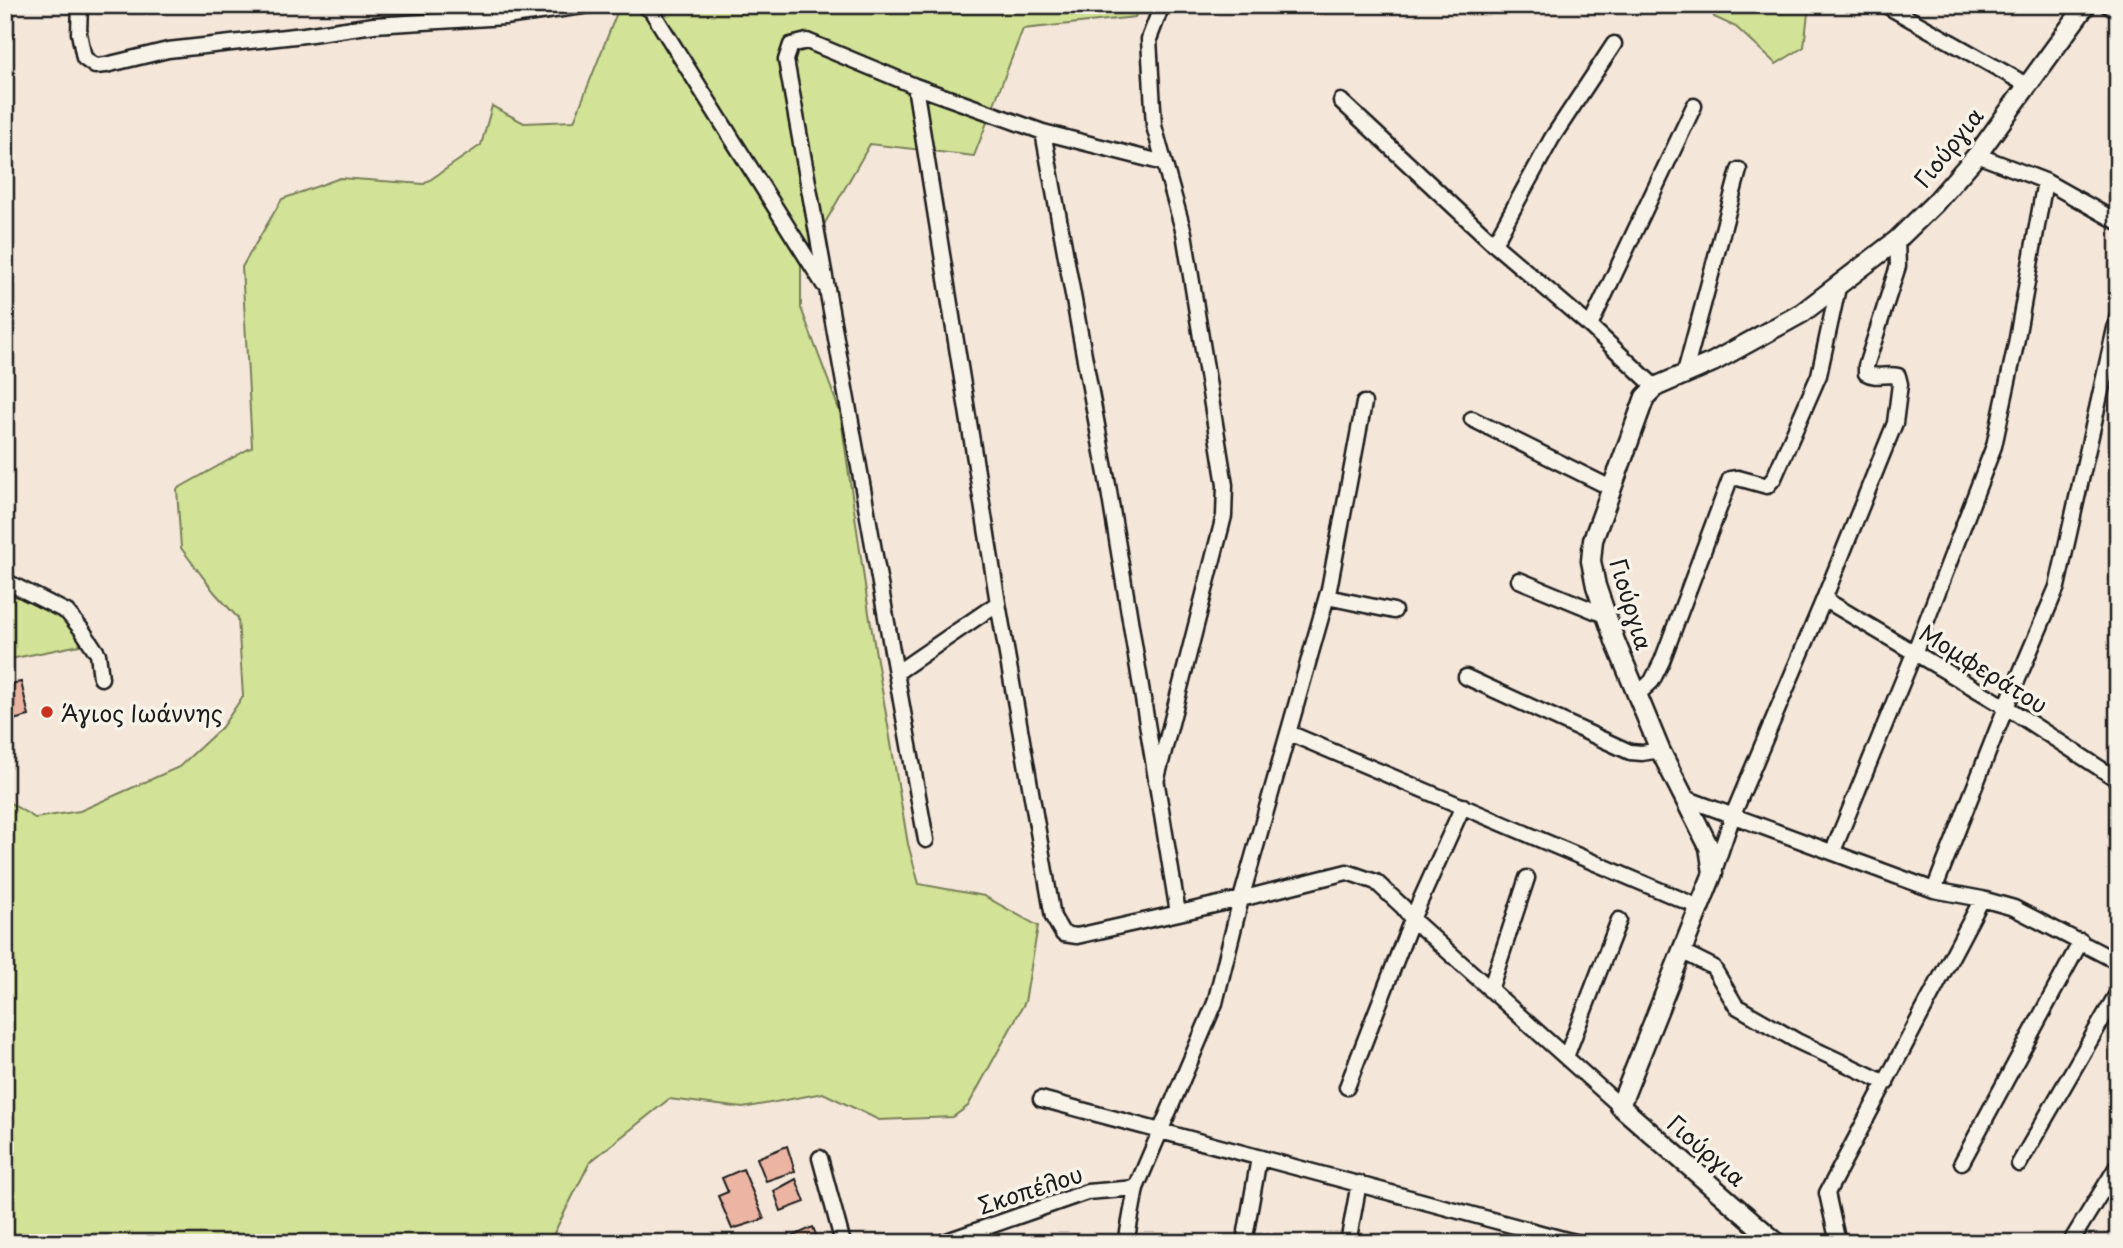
<svg xmlns="http://www.w3.org/2000/svg" width="2123" height="1248" viewBox="0 0 2123 1248" font-family="'Playpen Sans',sans-serif">
	<style>
		.green { fill: #d2e296; stroke: #777f59; stroke-width: 2 }
		.building { fill: #ecb4a2; stroke: #1c1c1c; stroke-width: 2 }
		.lines { fill: none; stroke-linecap: round; stroke-linejoin: round }
		.minor-casing { stroke: #1c1c1c; stroke-width: 19 }
		.tertiary-casing { stroke: #1c1c1c; stroke-width: 23 }
		.minor { stroke: #f7f3e8; stroke-width: 14 }
		.tertiary { stroke: #f7f3e8; stroke-width: 18 }
		.poi-dot { fill: #c8321e; stroke: #f7f3e8; stroke-width: 2.5 }
		.labels { text-anchor: middle; dominant-baseline: central; stroke-width: 7; stroke-linejoin: round; paint-order: stroke }
		.street-label { font-size: 23px; fill: #1c1c1c; stroke: #f7f3e8 }
		.poi-label { font-size: 23px; fill: #1c1c1c; stroke: #f7f3e8; text-anchor: start }
	</style>
	<rect width="100%" height="100%" fill="#f5e6da"/>
	<filter id="ink" filterUnits="userSpaceOnUse"><feTurbulence type="fractalNoise" baseFrequency=".0143" numOctaves="2"/><feDisplacementMap in="SourceGraphic" scale="14" xChannelSelector="R" yChannelSelector="G"/><feConvolveMatrix kernelMatrix="1 2 1 2 8 2 1 2 1" color-interpolation-filters="sRGB"/></filter>
	<g filter="url(#ink)">
		<path class="green" d="M620,5H1140L1135,17L1023,29L974,156L870,144L801,265V308L840,412L869,613L908,844L919,884L984,896L1038,926L1025,1002L968,1106L953,1117L879,1120L823,1093L743,1108L669,1099L590,1162L550,1241L545,1243H5V800L35,818L80,811L179,767L222,727L243,696L238,618L215,593L181,548L177,489L252,447L242,267L282,199L340,178L424,184L481,145L492,106L524,123L574,121Z
			M1710,5H1809L1804,47L1776,64L1736,27L1714,17Z
			M5,586L77,624L80,645L5,660Z"/>
		<path class="building" d="M21,682L29,716L9,721L5,700L13,698L10,684Z
			M787,1146L795,1171L766,1181L757,1158Z
			M743,1169L764,1219L732,1229L718,1196L728,1192L722,1178Z
			M796,1179L805,1202L781,1211L774,1191Z
			M813,1227L819,1243H793L791,1237Z"/>
		<g class="lines">
			<defs>
				<path id="minor" d="M80,5L79,33L84,58L95,66L106,65L168,50L304,35L374,25L505,17L590,5
					M643,5L651,10L824,285
					M1885,5L2027,85
					M2107,5L2118,10
					M915,86L998,603L1053,917L1063,934L1077,936L1241,899L1347,872L1376,882L1403,907L1412,919L1620,1106
					M1341,101L1494,244L1590,326L1655,387
					M1043,132L1108,485L1178,913
					M1977,155L2045,181L2118,222
					M1494,244L1552,138L1614,44
					M1590,326L1694,106
					M1684,376L1739,170
					M1472,419L1611,488
					M1519,580L1607,616
					M5,581L67,612L82,630L98,654L101,678
					M1327,597L1394,611
					M1824,599L2006,707L2118,780
					M896,673L998,603
					M1466,677L1630,752L1642,753L1660,750
					M1638,694L1652,681L1662,661L1730,479L1738,478L1767,486L1774,478L1819,375L1839,283
					M1289,733L1699,907
					M1156,782L1224,516L1225,485L1184,233L1154,126L1149,39L1162,5
					M1685,798L1934,890L1982,899L2014,908L2118,962
					M926,840L786,60L791,45L807,41L915,86L1043,132L1164,163
					M1833,851L1915,651L1994,446L2016,344L2045,181
					M1714,871L1733,815L1824,599L1895,423L1900,384L1898,376C1887,373 1876,379 1866,373V366L1898,266L1897,240
					M1934,890L2006,707L2057,587L2118,315
					M1681,951L1713,967L1736,1006L1797,1041L1886,1083
					M1490,990L1527,878
					M1566,1057L1619,920
					M1347,1087L1412,919L1463,806
					M1041,1099L1563,1239
					M820,1158L843,1243
					M1962,1162L2081,941
					M2019,1164L2118,992
					M941,1243L1087,1192L1136,1188
					M1126,1243L1136,1188L1215,1003L1241,899L1329,589L1364,403
					M1244,1243L1259,1158
					M1348,1243L1359,1183
					M1561,1243L1563,1239L1580,1243
					M1838,1243L1827,1193L1982,899
					M2070,1243L2118,1165"/>
				<path id="tertiary" d="M1777,1243L1620,1106L1713,873L1709,847L1660,750L1615,641L1596,586L1591,561L1593,540L1645,397L1655,387L1713,362L1802,313L1897,240L1935,203L1977,155L2086,5"/>
			</defs>
			<use href="#minor" class="minor-casing"/>
			<use href="#tertiary" class="tertiary-casing"/>
			<use href="#minor" class="minor"/>
			<use href="#tertiary" class="tertiary"/>
		</g>
	</g>
	<circle class="poi-dot" cx="47" cy="712" r="7"/>
	<g class="labels">
		<g class="street-label">
			<text transform="translate(1948 147) rotate(-51)">Γιούργια</text>
			<text transform="translate(1632 604) rotate(73)">Γιούργια</text>
			<text transform="translate(1984 668) rotate(32)">Μομφεράτου</text>
			<text transform="translate(1707 1150) rotate(41)">Γιούργια</text>
			<text transform="translate(1030 1189) rotate(-18)">Σκοπέλου</text>
		</g>
		<g class="poi-label">
			<text x="61" y="712">Άγιος Ιωάννης</text>
		</g>
	</g>
	<rect width="2123" height="1248" fill="none" stroke="#f7f3e8" stroke-width="28"/>
	<rect x="14" y="14" width="2095" height="1220" fill="none" stroke="#1c1c1c" stroke-width="2.5" filter="url(#ink)"/>
</svg>
